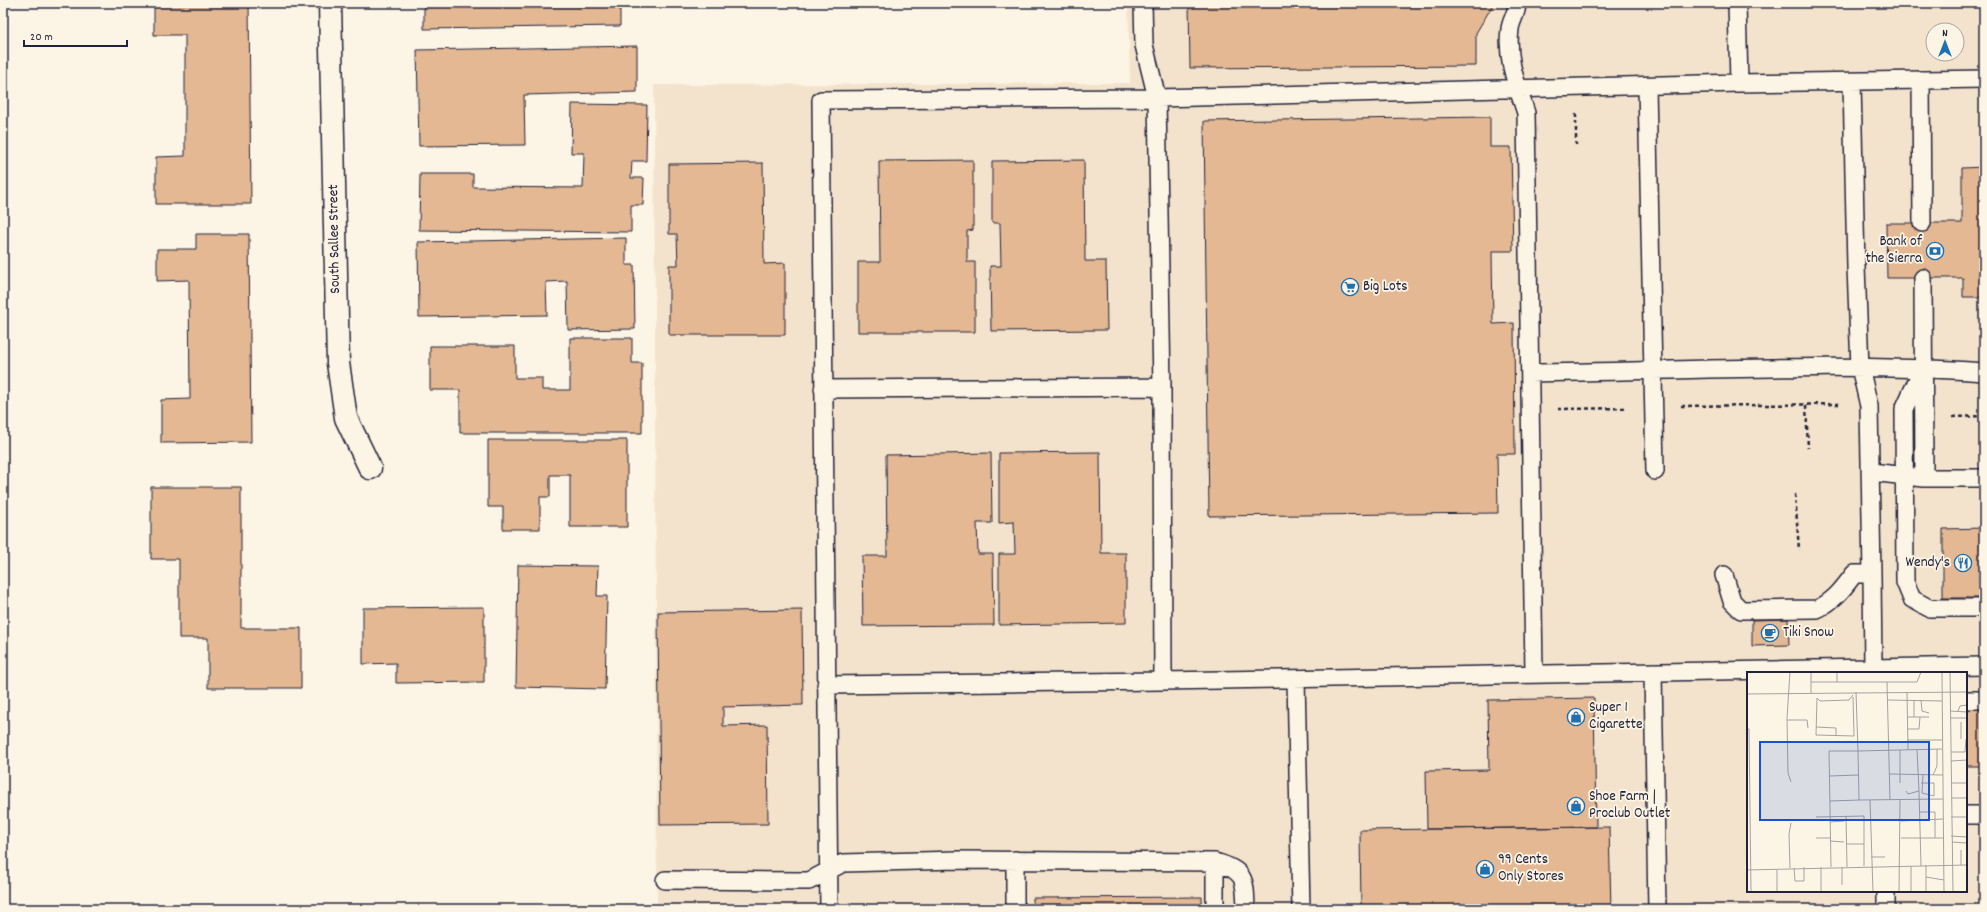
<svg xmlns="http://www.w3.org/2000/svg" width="1987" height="912" viewBox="0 0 1987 912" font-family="Dekko,sans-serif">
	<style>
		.built { fill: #f4e3cc; fill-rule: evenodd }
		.building { fill: #e3b893; stroke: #22223b }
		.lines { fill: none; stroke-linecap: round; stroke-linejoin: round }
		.lane-casing { stroke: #22223b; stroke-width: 20 }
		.street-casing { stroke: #22223b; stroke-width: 25 }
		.path { stroke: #22223b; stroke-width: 2.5; stroke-dasharray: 4 3; stroke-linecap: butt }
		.lane { stroke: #fcf5e5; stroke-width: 17 }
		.street { stroke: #fcf5e5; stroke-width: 22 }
		.labels { text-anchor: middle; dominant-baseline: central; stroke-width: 3.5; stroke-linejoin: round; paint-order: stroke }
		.street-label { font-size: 15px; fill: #22223b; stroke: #fcf5e5 }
		.poi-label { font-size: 15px; fill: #22223b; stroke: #fcf5e5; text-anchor: start }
		.inset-road { fill: none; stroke: #a5a1a1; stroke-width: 1 }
		.view { fill: #1d4ed8; fill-opacity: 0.15; stroke: #1d4ed8; stroke-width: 2 }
		.inset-edge { fill: none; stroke: #22223b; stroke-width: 2 }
	</style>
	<rect width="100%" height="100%" fill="#fcf5e5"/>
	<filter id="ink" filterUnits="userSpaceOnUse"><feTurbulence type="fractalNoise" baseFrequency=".025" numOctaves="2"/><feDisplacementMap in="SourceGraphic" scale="8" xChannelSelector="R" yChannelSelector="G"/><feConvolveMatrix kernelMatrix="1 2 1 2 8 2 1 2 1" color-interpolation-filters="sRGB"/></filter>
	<g filter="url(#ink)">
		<path class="built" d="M1128,3H1984V909H657L654,85L1130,83ZM1933,30H1957V54H1933ZM1748,673H1966V891H1748Z"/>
		<path class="building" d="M154,3H249L251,204H156V157L185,156V35H154Z
			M424,3H620V26L424,29Z
			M1189,3H1494L1476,33V66L1190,68Z
			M637,46V92L524,95L525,145L419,146L417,50Z
			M572,104L647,105L646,161H632L631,178H644L643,205H631V232L419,230L420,174H473V187L583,188L584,153H571Z
			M1490,117V147H1511L1513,251H1492L1493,324L1514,323L1515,454H1497L1498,513L1209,516L1204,121Z
			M973,160V230L967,231V262H975V332H858V262H880L879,161Z
			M1084,160L1085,261H1106L1107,330L991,331L990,266H1001L1000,223H992V161Z
			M763,163L764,264L785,263V335H669V265H678L677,234H669V164Z
			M1984,167V297H1963V278H1887L1886,223H1962V168Z
			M196,234H249L251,442L161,443V400L190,399L189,280L157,281V249H196Z
			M626,238V265H634L635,329L568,330L567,281L546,282L547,315L419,317L418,242Z
			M570,338H632V363H642V433H460V390H430V346H515V378H542V390H570Z
			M488,440H627V527H570V475H550V497H540V529H503V507H488Z
			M1100,452L1101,553H1126V623L999,625V554H1015L1014,522L999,523V453Z
			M991,453L992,523H977L978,554H993L994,625L863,626L862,556H887L886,455Z
			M151,487H241V628H301V688H208V638H179V559H151Z
			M1984,528V598H1943V529Z
			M518,565L598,566L597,596H607L605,689L516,687Z
			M484,607V682L396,683V663L363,664V608Z
			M802,610L803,705L723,707V726L767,725L768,824L660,825L658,612Z
			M1788,619L1789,645L1752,646V620Z
			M1594,698L1596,827L1427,829L1426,771L1489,770L1488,700Z
			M1966,708H1984V766H1966Z
			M1609,827L1611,909H1361L1360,830Z
			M1202,897V909H1033V898Z"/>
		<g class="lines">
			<defs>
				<path id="lane" d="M1143,3L1144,45L1157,98L1739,83L1984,79
					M1517,3C1517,14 1511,20 1510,29C1506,59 1517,85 1526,113L1534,674
					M1737,3L1739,83
					M1921,80L1922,223
					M1647,86L1655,471
					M1923,278L1924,478
					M1923,368L1904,409L1905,582L1912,599L1929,608H1984
					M1530,373C1681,371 1833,362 1984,372
					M823,389L1162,387
					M1871,472L1924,478H1984
					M1872,574L1873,667L1875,673
					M1724,575L1732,601L1741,610L1817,609C1834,601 1843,589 1854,574H1872L1869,406L1860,367L1856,267L1852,82
					M1653,672L1657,909
					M1296,679L1301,909
					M826,685L1163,681
					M1966,700H1981
					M1966,815H1984
					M1215,862V909
					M665,880L809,881L843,863L957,860L1215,862C1246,871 1245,879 1246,909
					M1886,891V909
					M829,909L821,100L1157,98L1162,387L1163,681L1984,666
					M1015,909V860"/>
				<path id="street" d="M330,3L338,363L346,418L370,468"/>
			</defs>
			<use href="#lane" class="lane-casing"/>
			<use href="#street" class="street-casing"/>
			<path class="path" d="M1576,114V145
				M1806,405L1808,448
				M1681,406L1842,404
				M1558,409L1627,408
				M1953,417L1984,416
				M1795,494L1799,550"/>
			<use href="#lane" class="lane"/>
			<use href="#street" class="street"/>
		</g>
	</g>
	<defs>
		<symbol id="bank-ring" viewBox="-11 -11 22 22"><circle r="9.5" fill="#fcf5e5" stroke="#1f6fb2" stroke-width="1.5"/><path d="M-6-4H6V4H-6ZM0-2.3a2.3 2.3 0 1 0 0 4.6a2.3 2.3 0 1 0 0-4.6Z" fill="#1f6fb2"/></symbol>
		<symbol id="supermarket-ring" viewBox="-11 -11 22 22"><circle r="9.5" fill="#fcf5e5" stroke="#1f6fb2" stroke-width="1.5"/><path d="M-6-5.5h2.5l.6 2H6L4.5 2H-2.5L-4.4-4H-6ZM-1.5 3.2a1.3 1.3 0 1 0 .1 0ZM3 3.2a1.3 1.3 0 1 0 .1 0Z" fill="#1f6fb2"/></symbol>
		<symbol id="restaurant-ring" viewBox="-11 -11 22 22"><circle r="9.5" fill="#fcf5e5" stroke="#1f6fb2" stroke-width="1.5"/><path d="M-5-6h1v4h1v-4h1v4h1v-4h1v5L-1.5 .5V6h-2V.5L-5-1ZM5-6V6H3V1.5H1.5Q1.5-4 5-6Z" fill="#1f6fb2"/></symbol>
		<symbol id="cafe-ring" viewBox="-11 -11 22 22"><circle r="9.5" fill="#fcf5e5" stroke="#1f6fb2" stroke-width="1.5"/><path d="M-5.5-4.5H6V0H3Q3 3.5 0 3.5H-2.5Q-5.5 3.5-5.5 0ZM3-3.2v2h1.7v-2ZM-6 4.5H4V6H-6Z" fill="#1f6fb2"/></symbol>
		<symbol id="shop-ring" viewBox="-11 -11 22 22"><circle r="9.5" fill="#fcf5e5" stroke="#1f6fb2" stroke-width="1.5"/><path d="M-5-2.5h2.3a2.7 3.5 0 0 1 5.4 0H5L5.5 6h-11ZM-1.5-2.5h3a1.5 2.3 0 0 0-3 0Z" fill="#1f6fb2"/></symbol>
	</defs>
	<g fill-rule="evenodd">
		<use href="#bank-ring" x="1925" y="241" width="20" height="20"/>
		<use href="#supermarket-ring" x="1340" y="277" width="20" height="20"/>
		<use href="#restaurant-ring" x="1953" y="553" width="20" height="20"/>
		<use href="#cafe-ring" x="1760" y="623" width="20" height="20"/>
		<use href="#shop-ring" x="1566" y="707" width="20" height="20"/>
		<use href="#shop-ring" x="1566" y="796" width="20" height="20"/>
		<use href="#shop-ring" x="1475" y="859" width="20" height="20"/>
	</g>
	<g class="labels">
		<g class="street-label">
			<text transform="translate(335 239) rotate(-91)">South Sallee Street</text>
		</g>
		<g class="poi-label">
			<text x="1922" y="242" text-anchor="end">Bank of<tspan x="1922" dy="17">the Sierra</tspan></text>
			<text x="1363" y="287">Big Lots</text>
			<text x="1950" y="563" text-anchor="end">Wendy's</text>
			<text x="1783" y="633">Tiki Snow</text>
			<text x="1589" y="708">Super 1<tspan x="1589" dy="17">Cigarette</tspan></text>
			<text x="1589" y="797">Shoe Farm |<tspan x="1589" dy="17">Proclub Outlet</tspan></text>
			<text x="1498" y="860">99 Cents<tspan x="1498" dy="17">Only Stores</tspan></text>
		</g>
	</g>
	<g transform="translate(1747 672)">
		<rect width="220" height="220" fill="#fcf5e5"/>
		<path class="inset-road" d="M43,0L40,46L41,101L44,110M64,0V21M195,0L197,220M203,0L206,220M64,10H90V0M90,10H170L174,0M140,10L143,128M109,20L111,79L195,77M160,20L161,78M0,22L220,20M70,26L69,63L107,64L106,25M70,26L73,29L102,28L106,23M141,28L195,29M167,28V45M174,28L175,39L182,41M203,39L220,40M211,39L213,34L220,33M160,45H182M203,46H220M40,48H60L61,56M214,50V67M69,55L89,56V64M0,57H2L4,220M160,57H172L173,45M160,68H195M153,78V111M204,80H218L219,67M204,89L220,88M143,102L196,103M176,102L175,121L187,124M186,103L190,94V77M83,104L111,103M174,111H187V124M204,111H220M159,119L161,122L172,119L170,77M172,119L174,194M204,126H220M123,128L126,220M83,129L112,128M173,140H188V166M99,144L100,195M69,145L117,144V194M204,145H220M154,149L196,147M83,150L97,149M204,164L220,165M69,166H83M154,166H196M83,169L97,170M205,170L220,171M100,172H117M214,178V193M124,185H138M164,194V220M84,195L82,79H111L112,128L196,127M95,195V213M43,196L42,162L44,151M47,196L48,209H57V195M0,198L220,193M30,198V220M179,205L197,208M74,220V195M152,220L153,128M179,220V193"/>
		<path class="view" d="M13,70H182V148H13Z"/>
		<rect width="220" height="220" class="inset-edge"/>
	</g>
	<rect width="1987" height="912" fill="none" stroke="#fcf5e5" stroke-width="16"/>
	<rect x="8" y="8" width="1971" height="896" fill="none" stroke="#22223b" stroke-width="1.5" filter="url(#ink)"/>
	<g transform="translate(1945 42)"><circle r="19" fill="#fcf5e5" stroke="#a5a1a1"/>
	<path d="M0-3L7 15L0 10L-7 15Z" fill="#1f6fb2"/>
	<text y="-6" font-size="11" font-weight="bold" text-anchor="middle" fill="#22223b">N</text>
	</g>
	<path d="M24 40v6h103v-6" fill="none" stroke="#22223b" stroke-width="2"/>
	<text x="30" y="40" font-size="12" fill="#22223b" stroke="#fcf5e5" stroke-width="3" paint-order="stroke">20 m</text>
</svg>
